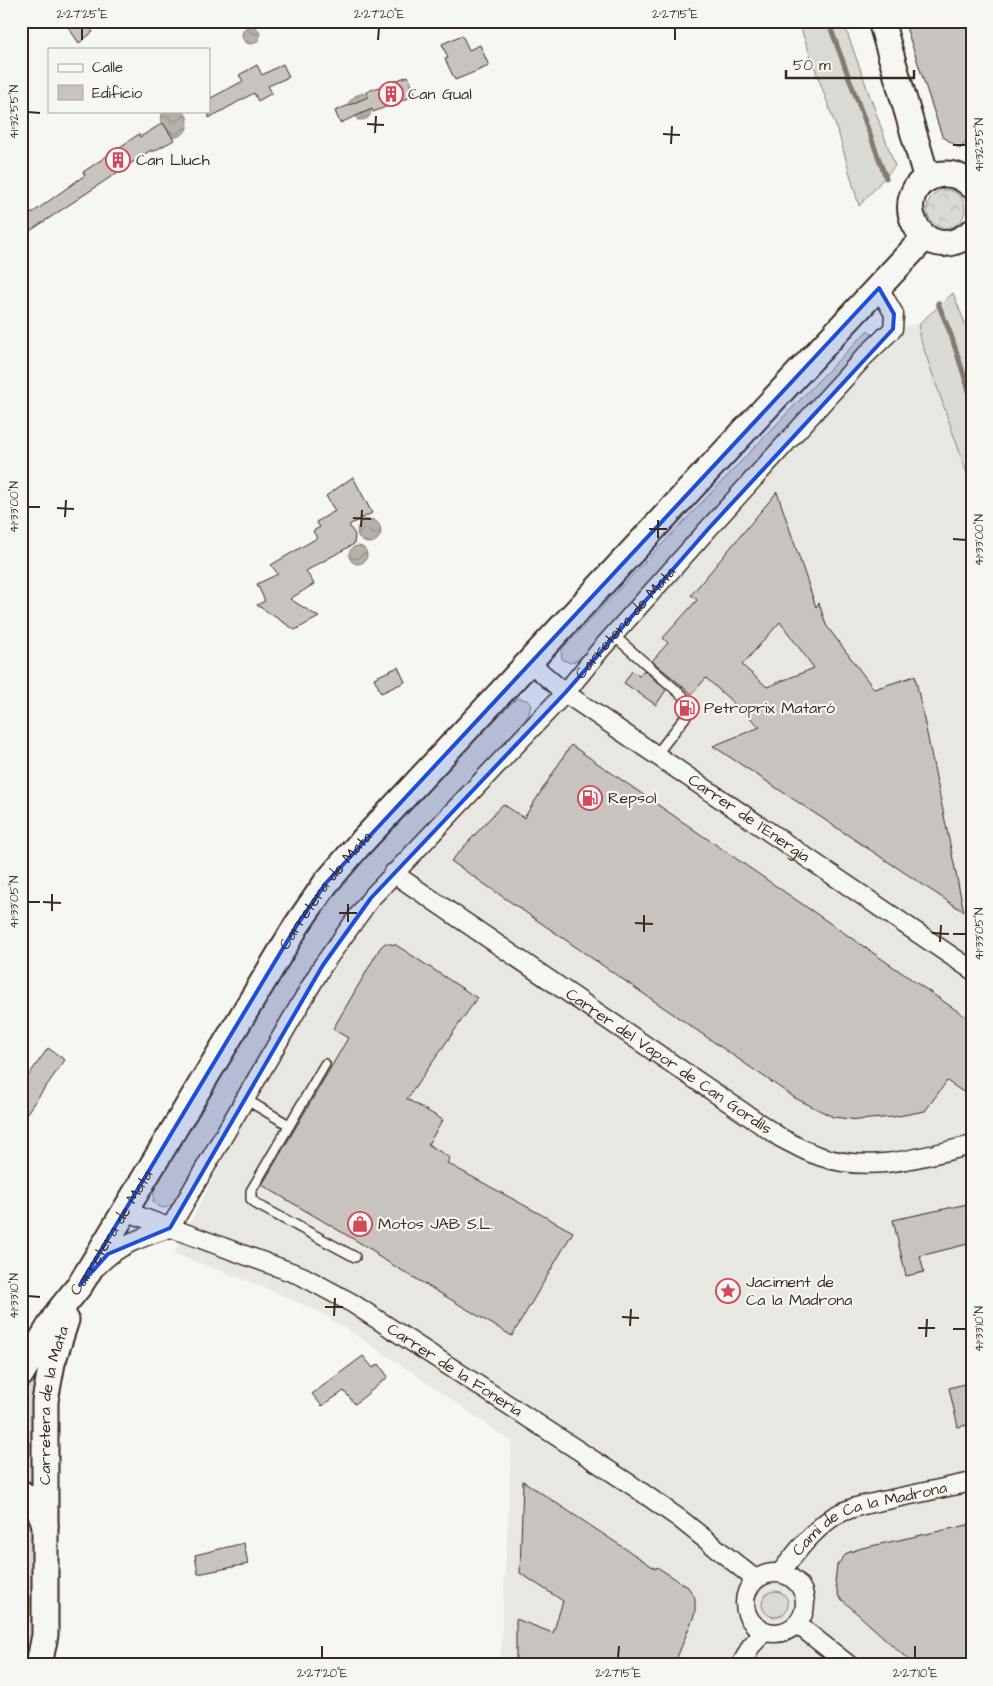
<svg xmlns="http://www.w3.org/2000/svg" width="993" height="1686" viewBox="0 0 993 1686" font-family="'Architects Daughter',sans-serif">
	<style>
		.built { fill: #e8e7e2 }
		.grass { fill: #dad9d3; stroke: #8a8278 }
		.park { fill: url(#park-crowns); stroke: #8a8278 }
		.water { fill: url(#water-waves); stroke: #857a71 }
		.lines { fill: none; stroke-linecap: round; stroke-linejoin: round }
		.stream { stroke: #857a71; stroke-width: 5 }
		.building { fill: #c8c3be; stroke: #3b2a1e; fill-rule: evenodd }
		.lane-casing { stroke: #3b2a1e; stroke-width: 12 }
		.street-casing { stroke: #3b2a1e; stroke-width: 21 }
		.secondary-casing { stroke: #3b2a1e; stroke-width: 29 }
		.lane { stroke: #f6f6f2; stroke-width: 9 }
		.street { stroke: #f6f6f2; stroke-width: 18 }
		.secondary { stroke: #f6f6f2; stroke-width: 25 }
		.marked { fill: #1d4ed8; fill-opacity: 0.2; stroke: #1d4ed8; stroke-width: 4; stroke-linejoin: round }
		.ticks { fill: none; stroke: #3b2a1e; stroke-width: 2 }
		.labels { text-anchor: middle; dominant-baseline: central; stroke-width: 4.5; stroke-linejoin: round; paint-order: stroke }
		.poi-label { font-size: 16px; fill: #3b2a1e; stroke: #f6f6f2; text-anchor: start }
		.street-label { font-size: 16px; fill: #3b2a1e; stroke: #f6f6f2 }
		.neatline { fill: none; stroke: #3b2a1e; stroke-width: 2 }
		.ticks-label { font-size: 12px; text-anchor: middle; fill: #3b2a1e }
	</style>
	<defs>
		<pattern id="park-crowns" width="20" height="18" patternUnits="userSpaceOnUse" patternTransform="scale(1.25)"><rect width="20" height="18" fill="#dad9d3"/><path d="M2 6a3 3 0 1 1 6 0M12 15a3 3 0 1 1 6 0" fill="none" stroke="#bcbab5"/></pattern>
		<pattern id="water-waves" width="16" height="10" patternUnits="userSpaceOnUse" patternTransform="scale(1.25)"><rect width="16" height="10" fill="#b6b0a9"/><path d="M0 5q4-4 8 0t8 0" fill="none" stroke="#958f89"/></pattern>
	</defs>
	<rect width="100%" height="100%" fill="#f6f6f2"/>
	<filter id="ink" filterUnits="userSpaceOnUse"><feTurbulence type="fractalNoise" baseFrequency=".02" numOctaves="2"/><feDisplacementMap in="SourceGraphic" scale="10" xChannelSelector="R" yChannelSelector="G"/><feConvolveMatrix kernelMatrix="1 2 1 2 8 2 1 2 1" color-interpolation-filters="sRGB"/></filter>
	<g filter="url(#ink)">
		<path class="built" d="M920,323L919,335L972,488V1665H500L512,1442L406,1368L318,1311L246,1280L174,1254L323,965L371,898L893,329Z"/>
		<path class="grass" d="M798,21H843L895,166L859,206L839,135Z
			M953,293L972,341V488L919,335L920,323Z
			M868,330L875,337L681,552L578,660L570,663L562,659L561,650L816,383Z
			M517,698L527,700L531,705L529,714L523,724L373,883L348,913L323,948L174,1204L165,1208L157,1206L153,1201L154,1190L168,1164L315,921L357,865L421,795Z
			M45,1354L37,1490L21,1480V1389Z
			M21,1502L39,1530L32,1665H21Z
			M762 1604a13 13 0 1 1 26 0a13 13 0 1 1-26 0Z"/>
		<path class="park" d="M927 209a19 19 0 1 1 38 0a19 19 0 1 1-38 0Z"/>
		<path class="water" d="M242 35a9 9 0 1 1 18 0a9 9 0 1 1-18 0Z
			M363,93L365,94C369,104 378,121 358,120L350,110L348,103L355,96Z
			M166,111C171,111 179,110 183,112C190,116 189,129 183,134C180,136 176,137 172,137L163,123L160,125L162,114Z
			M357 531a12 12 0 1 1 24 0a12 12 0 1 1-24 0Z
			M349 555a9 9 0 1 1 18 0a9 9 0 1 1-18 0Z"/>
		<g class="lines">
			<path class="stream" d="M828,21L886,178
				M938,303L951,335L972,400"/>
		</g>
		<path class="building" d="M64,21H84L93,32L79,43Z
			M904,21H972V136L960,149L942,136Z
			M462,35L469,50L480,45L489,66L455,80L445,59L448,58L442,44Z
			M283,64L289,77L268,86L272,93L258,101L254,93L209,118V99L243,81L239,75L257,65L262,75Z
			M408,76L416,95L373,112L372,109L340,123L335,111L368,97L366,92Z
			M163,123L174,140L152,152L151,150L21,237V221L85,175L83,172L92,166L139,134L140,137Z
			M353,477L372,513L349,525L355,535L354,544L306,571L314,584L290,599L319,617L295,630L257,605L265,601L257,584L278,574L271,565L317,538L313,531L320,527L316,522L335,511L326,496Z
			M777,492L816,607L819,603L826,625L874,689L915,676L964,912L713,746L760,727L706,678L692,694L652,661L668,643L663,638L697,600L691,595ZM780,622L814,668L767,687L742,665Z
			M398,667L405,682L381,693L374,678Z
			M644,670L666,690L656,705L624,683L632,671L639,676Z
			M571,745L972,1021V1098L947,1081L925,1111L893,1117L859,1120L833,1117L795,1098L451,861L503,804L524,818Z
			M385,943L396,945L477,998L407,1099L443,1120L428,1144L450,1158L447,1163L573,1232L512,1336L376,1255L377,1253L262,1185L348,1038L333,1029L380,948Z
			M48,1048L65,1060L21,1121V1086Z
			M972,1203V1243L920,1256L924,1272L906,1276L893,1220Z
			M363,1356L373,1368L379,1364L388,1377L355,1404L344,1391L322,1406L312,1394Z
			M972,1382V1424L958,1427L949,1388Z
			M523,1481L656,1569L657,1567L688,1587L695,1598V1613L674,1665H516V1619L553,1633L563,1601L520,1573Z
			M972,1524V1665H914L839,1597L835,1582L837,1565L847,1553L862,1548Z
			M244,1543L248,1564L198,1574L195,1555Z"/>
		<g class="lines">
			<defs>
				<path id="lane" d="M613,635L684,697L687,715L656,755
					M325,1064L251,1191V1199L258,1205L355,1257
					M245,1099L289,1125"/>
				<g id="street">
					<path id="s1" d="M529,662L565,693L972,970"/>
					<path id="s2" d="M393,873L781,1138C793,1144 806,1152 819,1156C869,1174 922,1157 972,1145"/>
					<path id="s3" d="M125,1211L302,1276L352,1303L633,1486L680,1519L755,1579"/>
					<path id="s4" d="M98,1266C117,1245 143,1237 170,1228L323,965L371,898L565,693L601,649L709,528L865,356L893,329L894,314L879,288"/>
					<path id="s5" d="M780,1573C795,1554 810,1534 830,1519C848,1506 874,1503 896,1498C921,1493 947,1487 972,1482"/>
					<circle cx="775" cy="1603" r="30"/>
					<path d="M797,1624L849,1665"/>
					<path d="M741,1665L751,1646L765,1631"/>
				</g>
				<g id="secondary">
					<path d="M881,21L927,179"/>
					<path d="M972,186C962,176 950,172 937,175C884,187 919,274 972,232"/>
					<path id="s6" d="M21,1374L59,1311L80,1285L105,1244L297,925L326,883L357,847L925,237"/>
					<path d="M21,1493C34,1502 41,1510 45,1525"/>
					<path id="s7" d="M39,1665L45,1635V1401L52,1363L66,1320"/>
				</g>
			</defs>
			<use href="#lane" class="lane-casing"/>
			<use href="#street" class="street-casing"/>
			<use href="#secondary" class="secondary-casing"/>
			<use href="#lane" class="lane"/>
			<use href="#street" class="street"/>
			<use href="#secondary" class="secondary"/>
		</g>
	</g>
	<path class="marked" d="M879,288L894,314L893,329L709,528L565,693L371,898L323,965L170,1228L108,1254L80,1285L297,925L326,883Z"/>
	<path class="ticks" d="M82,40V28M378,40L379,28M675,40V28M28,112L40,113M367,124L384,125M375,133L376,116M663,134L680,135M671,144L672,126M953,145H966M28,507H40M57,508L74,509M65,517L66,500M353,518L371,519M361,527L362,510M649,529H667M658,538V520M953,539L966,540M28,902H40M43,902L61,903M52,911V894M339,913H357M348,922V904M635,923L653,924M644,932V915M932,933L949,934M953,934H966M940,942L941,925M28,1296L40,1297M325,1307H343M334,1316L335,1298M622,1317L639,1318M630,1326L631,1309M918,1328H935M953,1329H966M926,1337L927,1319M322,1658V1646M618,1658L619,1646M915,1658V1646"/>
	<defs>
		<symbol id="building-ring" viewBox="-11 -11 22 22"><circle r="9.5" fill="#f6f6f2" stroke="#d1495b" stroke-width="1.5"/><path d="M-4-6H4V6H1V3H-1V6H-4ZM-2.5-4.3h1.7v1.8h-1.7ZM.8-4.3h1.7v1.8H.8ZM-2.5-1h1.7V.8h-1.7ZM.8-1h1.7V.8H.8Z" fill="#d1495b"/></symbol>
		<symbol id="fuel-ring" viewBox="-11 -11 22 22"><circle r="9.5" fill="#f6f6f2" stroke="#d1495b" stroke-width="1.5"/><path d="M-5.5-6h7V0h2V4h1.3V-2.5L3-4.5l.8-.8L6-3V5H2.5V1h-1V6h-7ZM-4.2-4.7v3.2H.2V-4.7Z" fill="#d1495b"/></symbol>
		<symbol id="shop-ring" viewBox="-11 -11 22 22"><circle r="9.5" fill="#f6f6f2" stroke="#d1495b" stroke-width="1.5"/><path d="M-5-2.5h2.3a2.7 3.5 0 0 1 5.4 0H5L5.5 6h-11ZM-1.5-2.5h3a1.5 2.3 0 0 0-3 0Z" fill="#d1495b"/></symbol>
		<symbol id="sight-ring" viewBox="-11 -11 22 22"><circle r="9.5" fill="#f6f6f2" stroke="#d1495b" stroke-width="1.5"/><path d="M0-6L1.8-2.2L6-1.7L2.9 1.2L3.7 5.4L0 3.3L-3.7 5.4L-2.9 1.2L-6-1.7L-1.8-2.2Z" fill="#d1495b"/></symbol>
	</defs>
	<g fill-rule="evenodd">
		<use href="#building-ring" x="377" y="80" width="28" height="28"/>
		<use href="#building-ring" x="104" y="146" width="28" height="28"/>
		<use href="#fuel-ring" x="673" y="694" width="28" height="28"/>
		<use href="#fuel-ring" x="576" y="784" width="28" height="28"/>
		<use href="#shop-ring" x="346" y="1210" width="28" height="28"/>
		<use href="#sight-ring" x="714" y="1277" width="28" height="28"/>
	</g>
	<g class="labels">
		<g class="poi-label">
			<text x="408" y="94">Can Gual</text>
			<text x="136" y="160">Can Lluch</text>
			<text x="704" y="708">Petroprix Mataró</text>
			<text x="608" y="798">Repsol</text>
			<text x="378" y="1224">Motos JAB S.L.</text>
			<text x="746" y="1282">Jaciment de<tspan x="746" dy="18">Ca la Madrona</tspan></text>
		</g>
		<g class="street-label">
			<text stroke="none"><textPath href="#s4" startOffset="844">Carretera de Mata</textPath></text>
			<text stroke="none"><textPath href="#s1" startOffset="270">Carrer de l'Energia</textPath></text>
			<text stroke="none"><textPath href="#s6" startOffset="572">Carretera de Mata</textPath></text>
			<text stroke="none"><textPath href="#s2" startOffset="334">Carrer del Vapor de Can Gordils</textPath></text>
			<text stroke="none"><textPath href="#s6" startOffset="168">Carretera de Mata</textPath></text>
			<text stroke="none"><textPath href="#s3" startOffset="368">Carrer de la Foneria</textPath></text>
			<text stroke="none"><textPath href="#s7" startOffset="261">Carretera de la Mata</textPath></text>
			<text stroke="none"><textPath href="#s5" startOffset="110">Camí de Ca la Madrona</textPath></text>
		</g>
	</g>
	<rect width="993" height="1686" fill="none" stroke="#f6f6f2" stroke-width="55"/>
	<rect x="48" y="48" width="162" height="65" fill="#f6f6f2" stroke="#aba49d"/>
	<rect x="58" y="64" width="25" height="8" fill="#f6f6f2" stroke="#aba49d"/>
	<text x="92" y="72" font-size="15" fill="#3b2a1e">Calle</text>
	<rect x="58" y="85" width="25" height="15" fill="#c8c3be" stroke="#aba49d"/>
	<text x="92" y="98" font-size="15" fill="#3b2a1e">Edificio</text>
	<path d="M786 70v8h128v-8" fill="none" stroke="#3b2a1e" stroke-width="2.5"/>
	<text x="793" y="70" font-size="15" fill="#3b2a1e" stroke="#f6f6f2" stroke-width="4" paint-order="stroke">50 m</text>
	<rect x="28" y="28" width="938" height="1630" class="neatline"/>
	<g class="ticks-label">
		<text x="82" y="18">2°27'25"E</text>
		<text x="379" y="18">2°27'20"E</text>
		<text x="675" y="18">2°27'15"E</text>
		<text transform="translate(14 112) rotate(-90)" y="4">41°32'55"N</text>
		<text transform="translate(979 145) rotate(-90)" y="4">41°32'55"N</text>
		<text transform="translate(14 507) rotate(-90)" y="4">41°33'00"N</text>
		<text transform="translate(979 540) rotate(-90)" y="4">41°33'00"N</text>
		<text transform="translate(14 902) rotate(-90)" y="4">41°33'05"N</text>
		<text transform="translate(979 934) rotate(-90)" y="4">41°33'05"N</text>
		<text transform="translate(14 1296) rotate(-90)" y="4">41°33'10"N</text>
		<text transform="translate(979 1329) rotate(-90)" y="4">41°33'10"N</text>
		<text x="322" y="1677">2°27'20"E</text>
		<text x="618" y="1677">2°27'15"E</text>
		<text x="915" y="1677">2°27'10"E</text>
	</g>
</svg>
